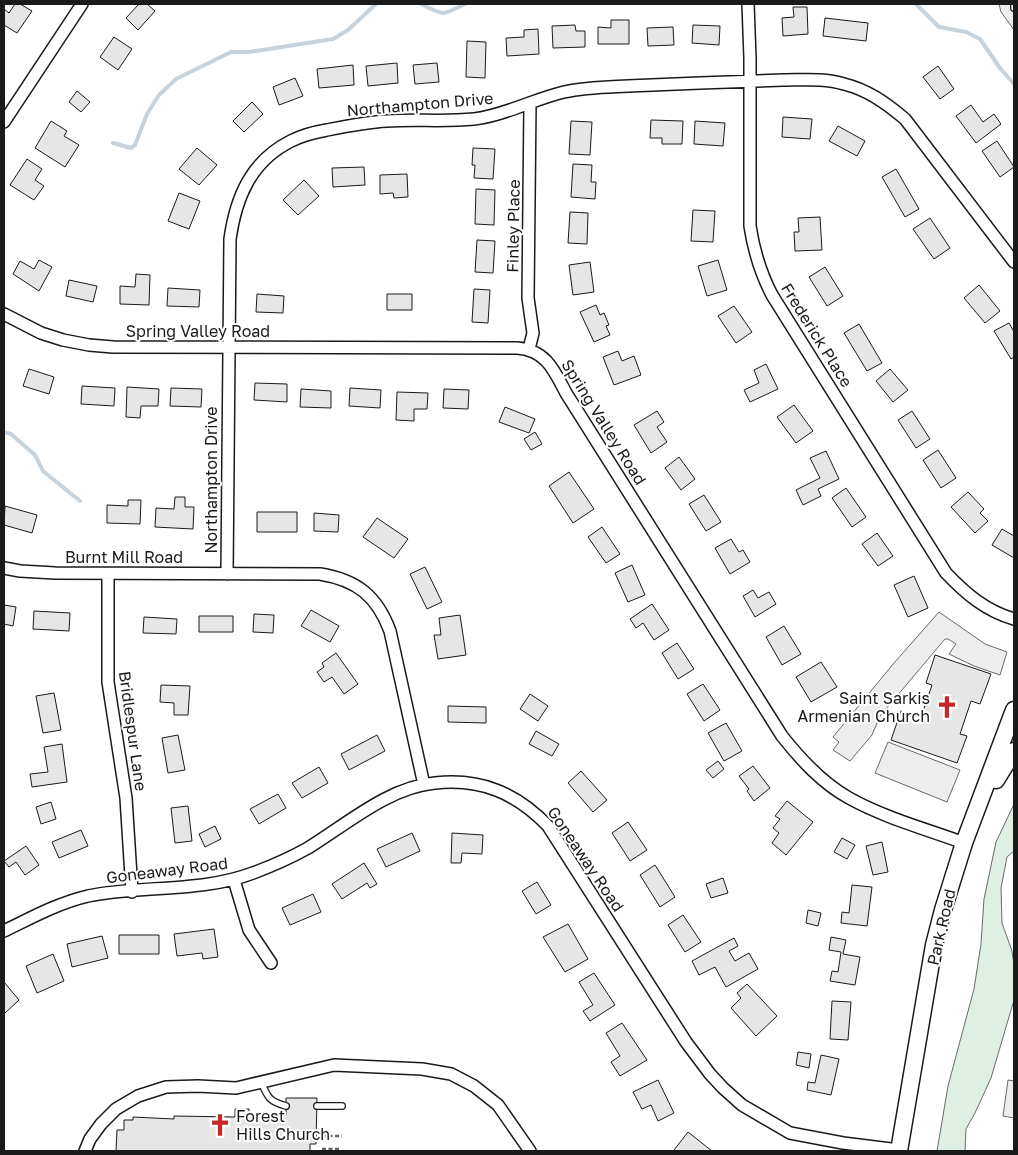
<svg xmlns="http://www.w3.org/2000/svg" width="1018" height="1155" viewBox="0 0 1018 1155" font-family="'Golos Text',sans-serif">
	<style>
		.green { fill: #e0efe3; stroke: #6a6a6a }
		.parking { fill: #ededed; stroke: #6a6a6a }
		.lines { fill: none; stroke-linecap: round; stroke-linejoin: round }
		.stream { stroke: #c6d2dc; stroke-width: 4 }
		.building { fill: #e6e6e6; stroke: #1a1a1a }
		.lane-casing { stroke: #1a1a1a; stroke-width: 8 }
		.street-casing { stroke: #1a1a1a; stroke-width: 14 }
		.secondary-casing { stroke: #1a1a1a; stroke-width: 19 }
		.path { stroke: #5f5f5f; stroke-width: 2.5; stroke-dasharray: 4 2.5; stroke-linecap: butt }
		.lane { stroke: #fff; stroke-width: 5.5 }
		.street { stroke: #fff; stroke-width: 11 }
		.secondary { stroke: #fff; stroke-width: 16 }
		.labels { text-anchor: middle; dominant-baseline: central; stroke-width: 4; stroke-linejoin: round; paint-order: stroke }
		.street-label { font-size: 16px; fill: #1a1a1a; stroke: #fff }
		.poi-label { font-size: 16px; fill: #1a1a1a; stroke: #fff; text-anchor: end }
	</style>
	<rect width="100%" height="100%" fill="#fff"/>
	<path class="green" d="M1014,804V851L1007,857L1001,888L1002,923L1012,951L1014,965V1000L991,1078L975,1113L966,1129L965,1151H937L948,1086L974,989L981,944L984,899L996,842Z"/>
	<path class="parking" d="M999,4H1014V30L1001,12Z
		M939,612L985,644L1007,652L1000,675L974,666L949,654L956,644L948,639H945L880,716L872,735L850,761L833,750L839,742L833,737L894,663Z
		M888,742L960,770L947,802L875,773Z
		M1008,1080L1014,1081V1118L1003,1116Z"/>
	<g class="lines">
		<path class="stream" d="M421,4C445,16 441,16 465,4
			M916,4L939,27L966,32L980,39L1000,68L1014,84
			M113,143L131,148L135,145L147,114L159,95L176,79L231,52H249L333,39L348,30L376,4
			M4,432L11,434L35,455L43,471L80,501"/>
	</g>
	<path class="building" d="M15,4H20L32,11L17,33L4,25V9L9,13Z
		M139,4H147L155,11L138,30L126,18Z
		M793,7H807L808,34L783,36L782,18L794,17Z
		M825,18L868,23L866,41L823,36Z
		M611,20H629V44H598V27L611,28Z
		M575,25L576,31H585V47L553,48L552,26Z
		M693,25L720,26L719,45L692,43Z
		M673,27L674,45L648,46L647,28Z
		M538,29L539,54L507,56L506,38L524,37V30Z
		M114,37L132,49L118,70L100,57Z
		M467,41L486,42L485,78L466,77Z
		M397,63L398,83L368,86L366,66Z
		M437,63L439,82L415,84L413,65Z
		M353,65L354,85L319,88L317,69Z
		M938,66L954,89L940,99L923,77Z
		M295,78L303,96L279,105L273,87Z
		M77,91L90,102L81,112L69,102Z
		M252,102L263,114L244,132L233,121Z
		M971,105L983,122L994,114L1001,124L976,143L956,116Z
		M783,117L812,119L810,139L782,137Z
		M651,120L683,121L682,144H662V138H650Z
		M51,121L67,131L64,136L79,145L65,167L35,148Z
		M571,121L592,122L590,155L569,154Z
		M695,121L725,123L723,146L694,144Z
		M838,126L865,141L857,156L829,141Z
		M997,141L1014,167L1000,177L982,151Z
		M197,148L217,165L199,185L179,169Z
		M473,148L495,149L493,179L474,178L475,165H472Z
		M27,159L42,169L35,180L44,186L34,200L10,185Z
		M573,164L592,165L591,182H596L595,199L571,197Z
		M364,167L365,185L333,187L332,168Z
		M896,169L919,209L905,217L882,177Z
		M407,174L408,197L394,198L393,193L380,194V175Z
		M304,180L319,196L298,215L283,200Z
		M476,189L495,190L494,225L475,224Z
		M179,193L200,201L189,229L168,221Z
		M693,210L715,211L713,242L691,241Z
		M570,212L588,213L587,244L568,243Z
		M820,217L822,250L795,251L794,232H799L798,218Z
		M930,218L950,248L934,259L913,229Z
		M477,240L495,241L493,273L475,272Z
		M39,260L52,267L39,291L13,274L20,261L34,269Z
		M718,260L727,290L707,296L698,266Z
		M590,262L594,292L573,295L569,265Z
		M825,267L843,296L827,306L809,277Z
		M136,274L150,275L149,305L120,304V286L135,287Z
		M69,280L97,286L93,302L66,296Z
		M979,285L1000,311L985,323L964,298Z
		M168,288L200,290L199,307L167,306Z
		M474,289L490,290L488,323L472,322Z
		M257,294L284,296L283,313L256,312Z
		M387,294H412V310H387Z
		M596,305L600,315L604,313L609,325L606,326L610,335L594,342L580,312Z
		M734,306L752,332L736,343L718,316Z
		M1009,323L1014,332V357L1011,359L994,331Z
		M859,324L882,363L867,371L844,333Z
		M618,351L622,361L634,356L641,375L614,385L603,357Z
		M766,364L778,389L750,402L744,390L759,383L754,370Z
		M29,369L54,377L49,394L23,386Z
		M890,369L908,390L893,402L876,381Z
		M255,383L287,384V402L254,400Z
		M82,386L115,388L114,406L81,404Z
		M127,387L159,389L158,406H141L140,418L126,417Z
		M171,388L202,389L201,407L170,406Z
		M350,388L381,390L380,408L349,406Z
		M301,389L331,391V408L300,407Z
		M444,389L469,390L468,409L443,408Z
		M397,392L428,393L427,409H414V421L396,420Z
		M794,405L813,431L796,443L777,417Z
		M505,407L535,419L529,433L499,422Z
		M657,411L664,422L657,427L667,442L651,453L634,425Z
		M912,411L930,439L916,448L898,420Z
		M535,432L542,444L531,450L524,439Z
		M938,450L956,478L941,488L923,460Z
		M826,451L839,479L818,489L821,496L803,505L796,490L820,478L810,458Z
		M679,457L695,479L681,490L665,468Z
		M569,472L594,509L573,523L549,486Z
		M846,488L866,517L852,527L832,498Z
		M968,492L984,509L980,513L988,521L975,533L951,507Z
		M704,495L721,522L706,531L689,504Z
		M175,497H185V507H194L193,529L155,527L156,508L174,509Z
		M128,500H141L140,524L107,523V505L128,506Z
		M5,506L37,515L32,533L4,525Z
		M257,512H297V532H257Z
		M314,513L339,515L338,532L314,531Z
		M377,518L408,539L394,558L363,537Z
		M602,527L620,554L606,563L588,537Z
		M1002,529L1014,536V558L992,545Z
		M877,533L893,556L878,566L862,544Z
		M731,539L739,552L743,550L750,562L730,574L715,548Z
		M632,565L645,595L628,602L615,573Z
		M425,567L442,602L427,609L410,574Z
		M914,576L928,608L908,617L894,585Z
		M753,590L758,598L769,592L776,604L755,617L743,596Z
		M652,604L669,630L654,640L643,623L636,628L630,619Z
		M4,605L16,607L13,626L4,624Z
		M311,610L339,626L330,642L301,626Z
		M34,611L70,613L69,631L33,629Z
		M254,614L274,615L273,633L253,632Z
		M460,615L466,655L438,659L434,635H441L439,618Z
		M199,616H233V632H199Z
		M144,617L177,619L176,634L143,633Z
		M784,626L801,654L782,665L766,637Z
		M677,643L694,669L678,679L662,653Z
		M336,653L358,684L344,694L332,677L324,682L317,672L324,667L322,663Z
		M935,655L991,674L980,704L971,701L960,734L967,736L957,763L891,740L901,711L921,717L932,685L926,683Z
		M821,662L837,687L811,702L796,677Z
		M703,684L720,710L704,721L687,694Z
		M161,685L190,686L188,715H174V703L160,702Z
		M54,693L61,730L43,733L36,696Z
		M530,694L548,706L538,721L520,709Z
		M448,706L486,707V723L448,722Z
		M726,723L742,751L724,761L708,733Z
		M536,731L559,744L552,756L529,744Z
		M178,735L185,770L168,773L162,738Z
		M377,735L385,751L349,770L341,754Z
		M62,744L67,782L32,787L30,774L48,772L44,747Z
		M718,761L724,769L713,778L706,770Z
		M753,766L770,788L754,801L747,791L749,789L739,776Z
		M319,767L328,783L302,798L292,783Z
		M581,771L607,800L593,812L568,783Z
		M278,794L286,808L259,824L250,809Z
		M787,801L813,822L786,855L772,843L779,833L773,828L780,819L775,816Z
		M51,802L56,819L41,824L36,807Z
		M188,806L192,841L175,843L171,808Z
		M628,822L647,850L630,861L612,833Z
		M215,826L221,839L205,847L199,834Z
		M81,830L88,846L59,858L52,842Z
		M412,833L420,851L386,867L377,849Z
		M452,833L483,835L482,854L462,853L461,863H451Z
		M842,838L855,845L847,859L834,852Z
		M882,842L888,872L873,875L866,846Z
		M26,846L39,865L25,875L16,862L9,867L4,861Z
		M364,863L377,884L370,888L367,883L342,899L332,884Z
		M655,865L675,897L660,907L640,875Z
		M723,878L728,893L711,898L706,884Z
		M537,882L551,905L536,914L522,891Z
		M852,885L872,887L867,926L841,923L842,912L849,913Z
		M313,894L321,912L290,925L282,908Z
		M808,910L821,913L818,926L806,923Z
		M683,915L701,942L685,952L668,925Z
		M568,924L588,959L565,972L543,937Z
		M214,929L218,957L203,959L202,953L177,956L174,934Z
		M119,935H159V954H119Z
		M102,936L108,958L72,967L67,944Z
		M831,937L846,940L843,954L860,957L855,985L830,981L832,971L838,972L841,952L829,950Z
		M734,938L738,946L729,951L735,961L749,953L758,969L726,987L715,967L699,975L692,961Z
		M53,954L64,981L37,993L26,966Z
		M594,973L615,1005L590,1021L583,1011L593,1005L579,982Z
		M4,982L19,1000L4,1014Z
		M747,984L777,1016L756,1036L731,1008L741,998L737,993Z
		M832,1001L851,1002L848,1040L830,1039Z
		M622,1023L647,1060L620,1076L611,1062L620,1056L606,1033Z
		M798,1052L811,1054L809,1068L796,1065Z
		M821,1055L839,1059L831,1095L807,1090L808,1082L815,1083Z
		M658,1080L674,1113L658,1121L651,1105L642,1109L633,1092Z
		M286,1098H317L316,1144H310V1151H116L117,1130H124V1120H133V1117L174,1119V1116L235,1117V1109H249V1115H286Z
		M688,1132L712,1151H676L674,1150Z"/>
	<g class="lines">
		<defs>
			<path id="lane" d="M1014,4V8
				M261,1082C268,1098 269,1101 286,1106
				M317,1106H342"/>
			<path id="street" d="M748,4L750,58V226C754,252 760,272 772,295L946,573C966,594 986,611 1014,619
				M4,122L82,4
				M4,314L41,333L63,340L89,345L113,347L517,348C546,350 554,370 566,393L782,736C801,760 822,783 849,798C885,818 926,829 964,843
				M529,349L533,333L528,298L530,103
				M4,568L20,571L55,573L320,574C357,580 377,596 390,631L424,785
				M108,574V682L126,798L132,892
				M227,574L230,239C236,197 251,161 291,141C303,135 315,132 327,130C347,126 367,122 387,121C416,119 445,122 474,119C506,115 534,99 564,92C586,87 607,87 628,86C652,85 676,84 700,83C728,82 756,81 783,80C804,80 824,78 844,84C868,90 886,103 905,119L1014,262
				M234,880L249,930L271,963
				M4,931C31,918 58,903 88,896C142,885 200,893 253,873C272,866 290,858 308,848C347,824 389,787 435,783C481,778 516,793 548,826L686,1042L710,1074L723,1088L742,1105L790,1133L843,1143L899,1150
				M85,1151L90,1139L101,1124L116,1109L138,1096L166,1087L198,1086L236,1088L334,1065L422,1069L451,1074L474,1086L498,1105L530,1151"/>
			<path id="secondary" d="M996,780L1014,751
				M899,1151L934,945L943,910L964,843L1014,710"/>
		</defs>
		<use href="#lane" class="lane-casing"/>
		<use href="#street" class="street-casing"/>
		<use href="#secondary" class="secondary-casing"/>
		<path class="path" d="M322,1136H342
			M322,1149H341"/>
		<use href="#lane" class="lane"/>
		<use href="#street" class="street"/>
		<use href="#secondary" class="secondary"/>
	</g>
	<defs>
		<symbol id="church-bare" viewBox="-9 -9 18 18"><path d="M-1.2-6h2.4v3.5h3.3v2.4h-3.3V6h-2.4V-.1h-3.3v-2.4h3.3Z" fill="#c62828" stroke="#fff" stroke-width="2.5" paint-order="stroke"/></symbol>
	</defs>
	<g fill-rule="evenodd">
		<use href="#church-bare" x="931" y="691" width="32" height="32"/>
		<use href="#church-bare" x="204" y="1109" width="32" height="32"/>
	</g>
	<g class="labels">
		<g class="street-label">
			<text transform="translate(420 104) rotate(-5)">Northampton Drive</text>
			<text transform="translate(513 226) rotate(-89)">Finley Place</text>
			<text x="198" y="331">Spring Valley Road</text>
			<text transform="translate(817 335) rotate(58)">Frederick Place</text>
			<text transform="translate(604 422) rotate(58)">Spring Valley Road</text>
			<text transform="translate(211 480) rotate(-90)">Northampton Drive</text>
			<text x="124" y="557">Burnt Mill Road</text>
			<text transform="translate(133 731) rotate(82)">Bridlespur Lane</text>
			<text transform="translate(586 859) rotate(56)">Goneaway Road</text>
			<text transform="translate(167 870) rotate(-7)">Goneaway Road</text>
			<text transform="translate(941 927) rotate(-77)">Park Road</text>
		</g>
		<g class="poi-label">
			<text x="930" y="698">Saint Sarkis<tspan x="930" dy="18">Armenian Church</tspan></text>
			<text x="236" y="1116" text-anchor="start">Forest<tspan x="236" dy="18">Hills Church</tspan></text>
		</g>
	</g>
	<rect width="1018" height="1155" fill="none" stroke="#1a1a1a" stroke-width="10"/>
</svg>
